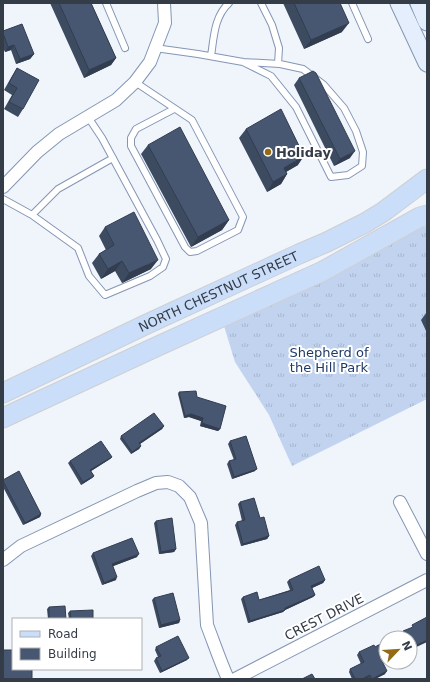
<svg xmlns="http://www.w3.org/2000/svg" width="430" height="682" viewBox="0 0 430 682" font-family="'DejaVu Sans',sans-serif">
	<style>
		.grass { fill: url(#grass-tufts) }
		.lines { fill: none; stroke-linecap: round; stroke-linejoin: round }
		.service-casing { stroke: #8496b3; stroke-width: 8 }
		.minor-casing { stroke: #8496b3; stroke-width: 14 }
		.secondary-casing { stroke: #8496b3; stroke-width: 19 }
		.primary-casing { stroke: #ced0d3; stroke-width: 21 }
		.service { stroke: #fff; stroke-width: 6 }
		.minor { stroke: #fff; stroke-width: 12 }
		.secondary { stroke: #e5eefc; stroke-width: 17 }
		.primary { stroke: #caddf9; stroke-width: 19 }
		.wall { fill: #3d4b61 }
		.shaded-wall { fill: #323d4f }
		.building { fill: #475771; stroke: #323d4f }
		.poi-dot { fill: #946a15; stroke: #fff; stroke-width: 1.5 }
		.labels { text-anchor: middle; dominant-baseline: central; stroke-width: 4; stroke-linejoin: round; paint-order: stroke }
		.poi-label { font-size: 13px; font-weight: bold; fill: #343c47; stroke: #fff; text-anchor: start }
		.street-label { font-size: 13px; fill: #343c47; stroke: #fff }
		.park-label { font-size: 13px; fill: #1f3a66; stroke: #fff }
	</style>
	<defs>
		<pattern id="grass-tufts" width="24" height="20" patternUnits="userSpaceOnUse"><rect width="24" height="20" fill="#c1d3ef"/><path d="M3 7l-1-3M5 7V3M7 7l1-3M15 17l-1-3M17 17v-4M19 17l1-3" fill="none" stroke="#a6b6ce"/></pattern>
	</defs>
	<rect width="100%" height="100%" fill="#f0f4fb"/>
	<path class="grass" d="M427,226V399L292,466L269,415L235,362L224,326L407,231Z"/>
	<g class="lines">
		<defs>
			<path id="service" d="M106,3L125,48
				M261,3L272,25L279,48L278,64
				M352,3L368,39
				M155,48L198,54L243,62L280,64L303,69L324,85L344,108L356,131L363,152L362,166L348,175L331,177L296,107L271,76L243,62
				M211,56C214,37 214,17 229,3
				M135,82L192,120L243,217L238,230L197,251L190,252L185,247L131,146V138L136,129L174,109
				M3,199L32,215L78,248L89,276L105,295L150,276L163,267L166,259L157,240L102,138L88,117
				M32,215L58,189L113,158"/>
			<path id="minor" d="M3,187L37,152L59,134L116,100L135,82L150,62L165,23L164,3
				M400,502L427,554
				M3,560L21,546L137,491L156,483L168,482L179,486L190,497L201,523L207,625C214,643 220,661 228,679
				M235,679L427,580"/>
			<path id="secondary" d="M399,3L427,63
				M419,3L427,22"/>
			<g id="primary">
				<path id="s1" d="M3,393L147,324L299,254L327,242L365,223L383,212L427,179"/>
				<path d="M3,418L158,346L323,271L420,217L427,215"/>
			</g>
		</defs>
		<use href="#service" class="service-casing"/>
		<use href="#minor" class="minor-casing"/>
		<use href="#secondary" class="secondary-casing"/>
		<use href="#primary" class="primary-casing"/>
		<use href="#service" class="service"/>
		<use href="#minor" class="minor"/>
		<use href="#secondary" class="secondary"/>
		<use href="#primary" class="primary"/>
	</g>
	<path class="wall" d="M50,3H91L116,58L111,65L84,78Z
		M283,3H340L342,32L304,49Z
		M3,31L34,54L30,59L16,64L11,50L5,52L3,48Z
		M17,68L23,109L18,117L4,109L12,95L4,90L12,76Z
		M299,78L350,158L334,166L294,85Z
		M246,129L298,165L286,172L287,174L281,184L267,192L239,138Z
		M148,145L229,220L222,230L191,247L141,154Z
		M105,227L151,269L122,283L115,271L101,279L92,263L99,254L106,250L99,236Z
		M427,312V333L421,320Z
		M179,392L197,397L220,429L218,431L200,426L201,421L189,417L184,418L178,394Z
		M164,426L162,429L140,444L141,446L139,449L131,454L120,439L121,436Z
		M230,441L255,471L232,479L227,464L229,461L234,460L228,444Z
		M112,457L110,459L91,471L94,476L92,478L81,485L68,463L70,461Z
		M3,480L41,514L40,517L23,525L3,487Z
		M240,502L260,518L269,536L267,539L241,546L235,525L237,522L242,521L238,504Z
		M156,521L176,549L174,552L159,554L154,523Z
		M93,553L137,557L113,566L116,580L102,585L91,556Z
		M289,580H325L323,583L312,588L315,595L313,597L285,610L283,612L248,623L241,599L243,597L259,600L290,590L287,582Z
		M154,598L180,620L179,623L159,628L152,600Z
		M49,607L66,619H48L47,609Z
		M70,611L93,619H69L68,613Z
		M386,641V661L383,662L385,674L375,679H369L368,678L365,679H352L349,672L350,669L361,664L357,655L359,652L375,647Z
		M156,647L187,660L160,673L154,661L156,658L158,657L155,650Z"/>
	<path class="shaded-wall" d="M349,23L342,32L304,49L311,40Z
		M14,45L11,50L5,52L8,47Z
		M34,54L30,59L16,64L20,59Z
		M116,58L111,65L84,78L89,70Z
		M355,151L350,158L334,166L340,159Z
		M304,156L298,165L277,177L284,168Z
		M287,174L281,184L267,192L273,182Z
		M229,220L222,230L191,247L198,237Z
		M158,260L151,269L122,283L129,273Z
		M122,261L115,271L101,279L108,269Z
		M191,414L203,418L201,421L189,417L184,418L185,416Z
		M202,423L220,429L218,431L200,426Z
		M164,426L162,429L137,446L139,443Z
		M141,446L139,449L131,454L132,452Z
		M112,457L110,459L88,473L90,470Z
		M257,469L255,471L232,479L234,477Z
		M94,476L92,478L81,485L83,482Z
		M41,514L40,517L23,525L25,523Z
		M269,536L267,539L241,546L243,544Z
		M176,549L174,552L159,554L161,552Z
		M139,554L137,557L111,567L112,564Z
		M117,577L116,580L102,585L104,583Z
		M325,580L323,583L310,589L311,586Z
		M315,595L313,597L285,610L283,612L248,623L250,621L285,608Z
		M180,620L179,623L159,628L161,625Z
		M427,640V642L410,650V648Z
		M189,658L187,660L160,673L162,671Z
		M387,671L385,674L375,679H372Z
		M370,675L368,678L365,679H362Z"/>
	<path class="building" d="M59,3H91L116,58L89,70Z
		M294,3H340L349,23L311,40Z
		M22,24L34,54L20,59L14,45L8,47L3,33V31Z
		M17,68L39,80L23,109L9,102L17,88L9,83Z
		M313,71L316,73L355,151L340,159L299,78Z
		M281,109L304,156L284,168L287,174L273,182L246,129Z
		M180,127L229,220L198,237L148,145Z
		M134,212L158,260L129,273L122,261L108,269L99,254L114,245L105,227Z
		M196,391L197,397L226,406L220,429L202,423L203,418L191,414L185,416L179,392Z
		M154,413L164,426L139,443L141,446L132,452L121,436Z
		M246,436L257,469L234,477L229,461L236,459L230,441Z
		M101,441L112,457L90,470L94,476L83,482L70,461Z
		M19,471L41,514L25,523L3,481V480Z
		M254,498L260,518L264,517L269,536L243,544L237,522L245,520L240,502Z
		M172,518L176,549L161,552L156,521Z
		M132,538L139,554L112,564L117,577L104,583L93,553Z
		M319,566L325,580L311,586L315,595L285,608V610L250,621L243,597L257,592L259,600L293,590L289,580Z
		M173,593L180,620L161,625L154,598Z
		M65,606L66,619H49V607Z
		M93,610V619H71L70,611Z
		M427,617V640L410,648V638H393L404,633L403,631L413,627L412,625Z
		M178,636L189,658L162,671L156,658L161,656L156,647Z
		M386,641V659L382,661L387,671L372,679L370,675L362,679H355L350,669L364,662L359,652L374,645L375,647Z
		M3,650H13V669H32V679H3Z
		M312,674L315,679H302Z"/>
	<circle class="poi-dot" cx="268" cy="152" r="4"/>
	<g class="labels">
		<g class="poi-label">
			<text x="276" y="152">Holiday</text>
		</g>
		<g class="street-label">
			<text stroke="none"><textPath href="#s1" startOffset="238">NORTH CHESTNUT STREET</textPath></text>
			<text transform="translate(324 617) rotate(-27)">CREST DRIVE</text>
		</g>
		<g class="park-label">
			<text x="329" y="352">Shepherd of<tspan x="329" dy="15">the Hill Park</tspan></text>
		</g>
	</g>
	<rect width="430" height="682" fill="none" stroke="#343c47" stroke-width="8"/>
	<rect x="12" y="618" width="130" height="52" fill="#ffffff" stroke="#aeb1b5"/>
	<rect x="20" y="631" width="20" height="6" fill="#caddf9" stroke="#aeb1b5"/>
	<text x="48" y="638" font-size="12" fill="#343c47">Road</text>
	<rect x="20" y="648" width="20" height="12" fill="#475771" stroke="#aeb1b5"/>
	<text x="48" y="658" font-size="12" fill="#343c47">Building</text>
	<g transform="translate(398 650) rotate(65)"><circle r="19" fill="#ffffff" stroke="#aeb1b5"/>
	<path d="M0-3L7 15L0 10L-7 15Z" fill="#946a15"/>
	<text y="-6" font-size="11" font-weight="bold" text-anchor="middle" fill="#343c47">N</text>
	</g>
</svg>
